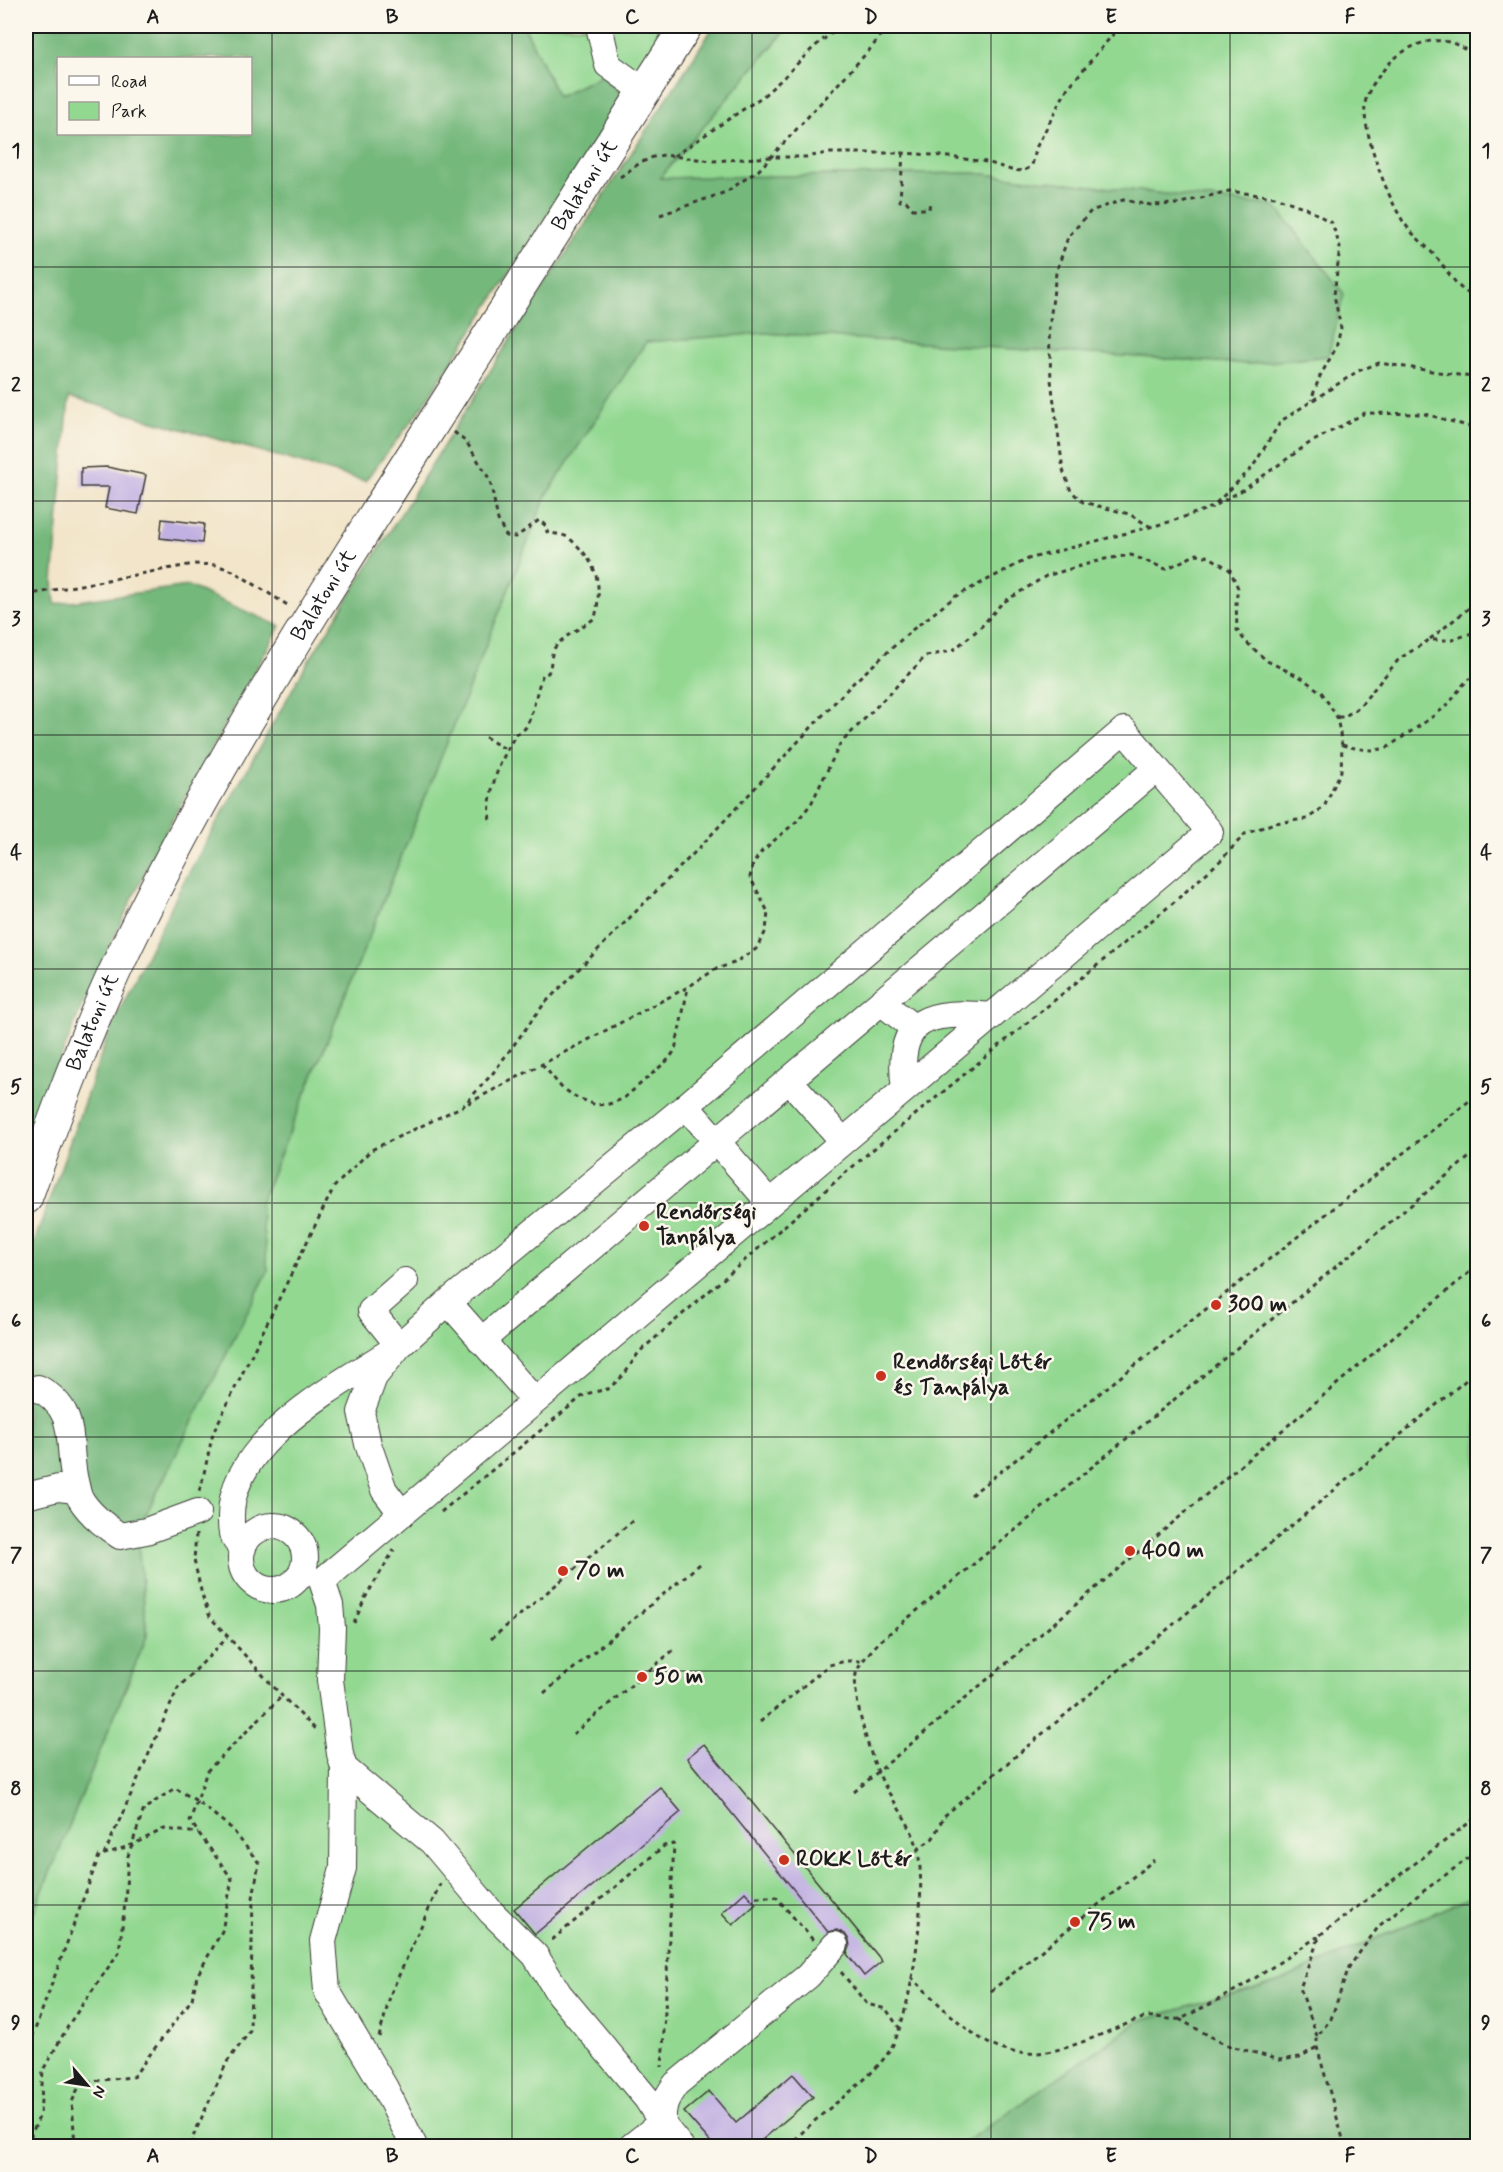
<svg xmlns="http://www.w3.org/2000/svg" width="1503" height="2172" viewBox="0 0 1503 2172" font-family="Mynerve,sans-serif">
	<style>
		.green { fill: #92d891; stroke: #577a56; stroke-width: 1.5 }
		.forest { fill: #75b87b; stroke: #486a4c; stroke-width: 1.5; fill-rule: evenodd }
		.building { fill: #c1b0e2 }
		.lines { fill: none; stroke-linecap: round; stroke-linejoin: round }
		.minor-casing { stroke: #3c3a36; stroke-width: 28 }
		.major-casing { stroke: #3c3a36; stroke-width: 34 }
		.path { stroke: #3c3a36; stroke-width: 3; stroke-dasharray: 4.5 4.5; stroke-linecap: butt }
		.minor { stroke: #fff; stroke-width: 26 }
		.major { stroke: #fff; stroke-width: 32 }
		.grid { fill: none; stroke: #1c1c1c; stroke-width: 1.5; stroke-opacity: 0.55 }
		.poi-dot { fill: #c8321e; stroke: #fbf7ec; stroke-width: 2 }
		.labels { text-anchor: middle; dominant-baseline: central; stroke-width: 5; stroke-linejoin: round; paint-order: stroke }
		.street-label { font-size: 22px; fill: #1c1c1c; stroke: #fbf7ec }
		.poi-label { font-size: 22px; font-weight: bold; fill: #1c1c1c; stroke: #fbf7ec; text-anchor: start }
		.neatline { fill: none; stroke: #1c1c1c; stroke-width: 2 }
		.grid-label { font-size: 20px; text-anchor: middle; font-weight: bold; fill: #1c1c1c }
	</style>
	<rect width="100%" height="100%" fill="#fbf7ec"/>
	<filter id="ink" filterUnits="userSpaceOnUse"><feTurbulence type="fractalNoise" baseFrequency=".0167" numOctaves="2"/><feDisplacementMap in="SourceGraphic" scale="12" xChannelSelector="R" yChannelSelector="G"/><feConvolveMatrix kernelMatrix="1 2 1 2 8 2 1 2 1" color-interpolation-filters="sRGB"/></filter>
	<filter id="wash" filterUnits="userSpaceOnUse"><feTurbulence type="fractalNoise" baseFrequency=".008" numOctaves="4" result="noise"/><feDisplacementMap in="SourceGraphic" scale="24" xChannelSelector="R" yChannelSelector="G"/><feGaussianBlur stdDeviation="1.35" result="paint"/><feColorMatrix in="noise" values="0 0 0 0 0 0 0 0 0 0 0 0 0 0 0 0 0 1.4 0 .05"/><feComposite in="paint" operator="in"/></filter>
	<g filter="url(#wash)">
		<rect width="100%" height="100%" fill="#f2e5c9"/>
		<path class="green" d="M524,26H670L625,98L602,75L558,97Z
			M785,26H1477V1894L1278,1982L1141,2020L960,2146H26V1931L147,1636L137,1532L268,1271L260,1203L324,1049L546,495L646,341L765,333L1249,364L1328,356L1274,206L974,173L659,178L782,35Z"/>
		<path class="forest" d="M26,26H524L558,97L602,75L625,98L418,413L365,481L69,397L53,581L55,604L188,586L280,626L155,851L83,1003L26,1144ZM58,58H250V134H58Z
			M714,26H785L782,34L660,178L974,173L1275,206L1344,294L1328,356L1249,364L765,333L646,342L546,496L324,1049L260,1203L268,1271L137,1532L147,1636L26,1931V1265L111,1027L183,883L305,667L509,341Z
			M1477,1894V2146H960L1141,2020L1278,1982Z"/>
		<g id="blocks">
			<path class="building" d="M107,467L146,475L138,514L105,508L109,487H81V468Z
				M162,519L204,524L202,543L160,538Z
				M704,1744L882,1961L864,1976L847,1954L850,1947L849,1940L845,1934L837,1930L828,1932L687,1758Z
				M660,1787L681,1812L535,1934L514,1909Z
				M745,1892L756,1904L733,1925L722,1913Z
				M793,2074L813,2097L755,2146H714L684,2112L709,2091L736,2123Z"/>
		</g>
	</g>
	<g filter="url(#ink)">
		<use href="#blocks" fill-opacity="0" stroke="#3c3a36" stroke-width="1.5"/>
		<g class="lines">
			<defs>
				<path id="minor" d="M599,26L608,65L644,91
					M881,1002L914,1028
					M789,1080L843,1141
					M905,1089C894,1016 930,1010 992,1016
					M686,1106L770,1203
					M448,1302L535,1401
					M481,1341L1156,769
					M38,1388C82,1412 65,1446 76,1485C77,1489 78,1495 80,1498C89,1514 105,1526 120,1536L146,1531L198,1512
					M26,1496L58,1488L77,1490
					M402,1514L384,1490L368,1444L361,1412L374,1377L399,1346L448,1302L686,1106L1124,730L1210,832C914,1081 619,1332 322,1581L330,1605L332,1628L330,1680L340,1754L344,1768L343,1868L323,1941L327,1991L385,2088L414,2146
					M241 1558a32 32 0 1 1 64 0a32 32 0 1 1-64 0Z
					M243,1548C230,1537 231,1532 231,1516C231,1439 342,1383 399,1346L371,1311L405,1281
					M344,1768L432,1842L491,1912L535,1955L559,1994L647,2099L663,2125L680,2146
					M632,2146L651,2131L663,2125C662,2106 665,2099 676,2084L808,1976L835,1945"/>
				<g id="major">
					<path id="s1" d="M26,1198C53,1122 81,1045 115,971C195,799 296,638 398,478C494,327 591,177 686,26"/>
				</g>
			</defs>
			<use href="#minor" class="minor-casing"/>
			<use href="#major" class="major-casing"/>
			<path class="path" d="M1478,62C1448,24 1402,42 1379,76C1373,83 1366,95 1365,104C1362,130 1386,193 1400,216C1409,233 1424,243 1436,257C1445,267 1452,280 1462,289C1466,293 1473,295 1478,298
				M903,153L900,201H906L913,209H929L930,201
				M674,156L763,96L781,80L813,48L840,26
				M620,177L640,163L653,157L664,155L713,161L772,157H806L828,153H903L933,155L987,162L1011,170L1023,171L1029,168L1032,165L1037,146L1067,89L1120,26
				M660,215L726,192L759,170L873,46L886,26
				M454,432L467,443L490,480L498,520L506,536L516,537L539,520L546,526L547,532C553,534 564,534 569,538C597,562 603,583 595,618C584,626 564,636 556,646C549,654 553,664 548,673L543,674C536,690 534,712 527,725C525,730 520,732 516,734C499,763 487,789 490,824
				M1216,503L1252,468L1281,421L1358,371L1379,363L1478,378
				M1151,527L1129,514L1083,502L1071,491L1063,470L1051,380L1049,329L1056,273L1068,237L1091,211L1123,200L1151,205L1177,204L1229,191L1275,197L1306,208L1332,223L1340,247L1334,295L1341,328L1336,348L1320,376L1311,400
				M26,595L194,564L216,565L233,571L289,606
				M1430,639L1478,601
				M1338,717H1344L1359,707L1399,659L1429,640H1452L1478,631
				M485,737C493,741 499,747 507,749
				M1342,745C1358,749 1371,752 1387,748C1406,734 1427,722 1445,707C1458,696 1459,682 1478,675
				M542,1064L561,1087L576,1097L596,1105L609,1104L623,1099L669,1059L675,1050L688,988
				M200,1491L213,1433L334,1187L371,1150L463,1106L493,1073L544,1004L698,849L851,685L912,630L956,596L1028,559L1169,522L1213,507L1246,488L1308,444L1365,413L1425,414L1478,429
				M971,1495L1478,1094
				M441,1512L585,1394L608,1389L624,1375L639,1352L865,1156L1173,903L1220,861L1245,834L1274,823L1307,819L1324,807L1341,771L1342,745L1337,717L1322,693L1302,678L1267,661L1245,641L1237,630L1236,601L1238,588L1230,570L1210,557L1197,554L1166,569L1131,555L1105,559L1046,576L1002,603L980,628L952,651L926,656L840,744L811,804L797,821L762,851L753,864L750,877L768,912L766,931L756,949L734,963L716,969L688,987L463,1106
				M196,1534L194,1560L202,1595L210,1617L282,1696L315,1729
				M354,1623L365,1598L394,1550
				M491,1639L636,1518
				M544,1693L700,1564
				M760,1722L829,1665L846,1661H864
				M573,1734L676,1648
				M854,1792L1478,1265
				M917,1850L933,1838L944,1816L1478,1370
				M104,1855L178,1688L227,1638
				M756,1897H776L813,1940
				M552,1940L664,1846L674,1844L662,2067
				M841,1972L867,2004L886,2009L900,2029
				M911,1977C934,1999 977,2045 1008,2051C1054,2062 1101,2032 1143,2018C1155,2014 1167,2021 1179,2019C1185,2018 1194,2012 1200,2009C1242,1989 1281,1961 1320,1935
				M991,1991L1154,1860
				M1179,2019L1224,2044L1280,2060L1300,2057L1317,2047
				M1317,2036L1300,1988L1320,1935L1478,1816
				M379,2037L391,1993L440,1884
				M26,2054L99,1856L132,1845L164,1829L198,1833
				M26,2146L40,2115L43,2070L71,2021L119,1952L125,1903L128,1856L144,1809L175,1788L197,1801L231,1828L259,1863L253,1898L250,2031L227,2062L192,2139L194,2146
				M75,2146L72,2102L81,2082L133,2077L192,1999L197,1976L222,1931L232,1879L190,1821L207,1771L282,1696
				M788,2146C798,2137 807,2127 818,2118C841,2098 870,2079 888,2053C913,2018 930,1880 915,1840C906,1815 888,1796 878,1772C869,1752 852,1695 856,1674C859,1663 872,1650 880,1641L1478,1150
				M1345,2146L1317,2047V2036L1331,2019L1349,1967L1379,1926L1402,1907L1478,1851"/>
			<use href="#minor" class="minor"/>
			<use href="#major" class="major"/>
		</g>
	</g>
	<path class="grid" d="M272,26V2146M512,26V2146M752,26V2146M991,26V2146M1230,26V2146M26,267H1478M26,501H1478M26,735H1478M26,969H1478M26,1203H1478M26,1437H1478M26,1671H1478M26,1905H1478"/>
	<g class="poi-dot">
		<circle cx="644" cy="1226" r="6"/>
		<circle cx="1216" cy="1305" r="6"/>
		<circle cx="881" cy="1376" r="6"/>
		<circle cx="1130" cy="1551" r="6"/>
		<circle cx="563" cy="1571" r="6"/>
		<circle cx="642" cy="1677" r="6"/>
		<circle cx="784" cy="1860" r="6"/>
		<circle cx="1075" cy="1922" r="6"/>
	</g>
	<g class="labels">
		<g class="street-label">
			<text stroke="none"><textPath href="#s1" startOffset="1160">Balatoni út</textPath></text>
			<text stroke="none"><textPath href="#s1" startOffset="674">Balatoni út</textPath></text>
			<text stroke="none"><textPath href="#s1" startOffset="188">Balatoni út</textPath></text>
		</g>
		<g class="poi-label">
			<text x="656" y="1213">Rendőrségi<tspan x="656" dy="25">Tanpálya</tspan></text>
			<text x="1228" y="1305">300 m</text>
			<text x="893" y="1363">Rendőrségi Lőtér<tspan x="893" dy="25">és Tanpálya</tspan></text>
			<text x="1142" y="1551">400 m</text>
			<text x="575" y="1571">70 m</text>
			<text x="654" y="1677">50 m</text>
			<text x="796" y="1860">ROKK Lőtér</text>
			<text x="1087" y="1922">75 m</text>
		</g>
	</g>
	<rect width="1503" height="2172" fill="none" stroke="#fbf7ec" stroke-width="66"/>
	<rect x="57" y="57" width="195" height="78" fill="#fbf7ec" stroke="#a29f99" stroke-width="1.5"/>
	<rect x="69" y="76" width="30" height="9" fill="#ffffff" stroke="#a29f99" stroke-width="1.5"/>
	<text x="111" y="87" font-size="18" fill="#1c1c1c">Road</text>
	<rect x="69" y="102" width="30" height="18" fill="#92d891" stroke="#a29f99" stroke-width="1.5"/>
	<text x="111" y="117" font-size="18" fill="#1c1c1c">Park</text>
	<g transform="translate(87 2085) rotate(119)" stroke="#fbf7ec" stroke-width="4.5" paint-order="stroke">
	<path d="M0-4.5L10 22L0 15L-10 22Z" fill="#1c1c1c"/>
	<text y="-9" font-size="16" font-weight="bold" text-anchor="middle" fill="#1c1c1c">N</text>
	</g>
	<rect x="33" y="33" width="1437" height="2106" class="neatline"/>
	<g class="grid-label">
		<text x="153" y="23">A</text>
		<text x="392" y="23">B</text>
		<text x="632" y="23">C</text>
		<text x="871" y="23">D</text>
		<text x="1111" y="23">E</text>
		<text x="1350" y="23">F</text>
		<text x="16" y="157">1</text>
		<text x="1486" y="157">1</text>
		<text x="16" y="391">2</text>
		<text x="1486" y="391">2</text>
		<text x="16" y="625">3</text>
		<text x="1486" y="625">3</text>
		<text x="16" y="859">4</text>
		<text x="1486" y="859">4</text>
		<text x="16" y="1093">5</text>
		<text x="1486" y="1093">5</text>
		<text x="16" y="1327">6</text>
		<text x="1486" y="1327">6</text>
		<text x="16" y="1561">7</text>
		<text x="1486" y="1561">7</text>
		<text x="16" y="1795">8</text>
		<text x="1486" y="1795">8</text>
		<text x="16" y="2029">9</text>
		<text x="1486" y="2029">9</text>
		<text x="153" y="2162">A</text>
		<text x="392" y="2162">B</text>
		<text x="632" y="2162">C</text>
		<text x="871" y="2162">D</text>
		<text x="1111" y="2162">E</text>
		<text x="1350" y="2162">F</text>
	</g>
</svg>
